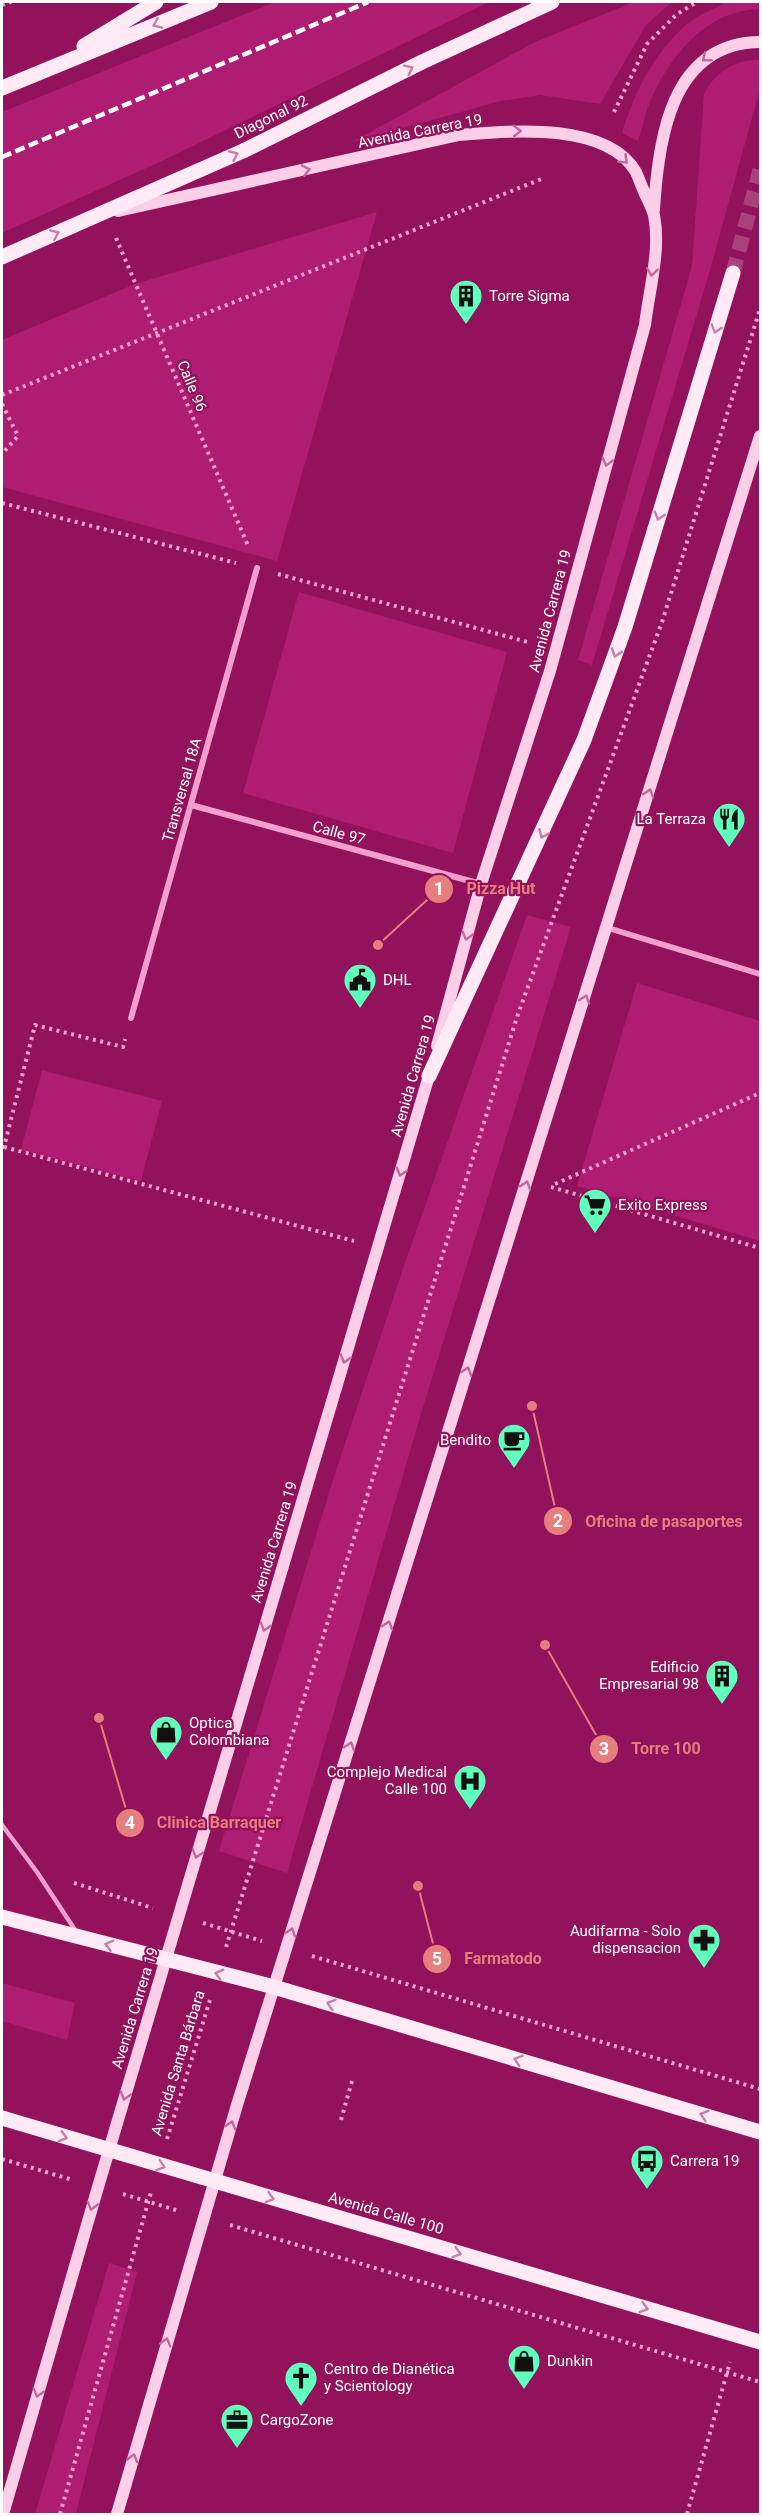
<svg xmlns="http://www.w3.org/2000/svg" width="762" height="2516" viewBox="0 0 762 2516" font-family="Roboto,sans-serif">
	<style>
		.green { fill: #ae1d72 }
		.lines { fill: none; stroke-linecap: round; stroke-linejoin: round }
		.primary-tunnel { stroke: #a8417c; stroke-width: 15; stroke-dasharray: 15 8; stroke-linecap: butt }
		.path { stroke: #f29fd0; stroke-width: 4; stroke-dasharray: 3 4.5; stroke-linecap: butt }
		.lane { stroke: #f29fd0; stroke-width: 4.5 }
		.street { stroke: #f29fd0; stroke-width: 6 }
		.secondary { stroke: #fccee8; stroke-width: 12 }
		.primary { stroke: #ffeaf5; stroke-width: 15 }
		.rail { stroke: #fff; stroke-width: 4.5; stroke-dasharray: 10 4.5; stroke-linecap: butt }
		.oneway { stroke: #c87ea8 }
		.oneway2 { stroke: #c2679a }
		.labels { text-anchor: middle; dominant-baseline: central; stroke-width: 4.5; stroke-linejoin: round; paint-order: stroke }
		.street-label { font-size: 15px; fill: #fff; stroke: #92125b }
		.poi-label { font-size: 15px; fill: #fff; stroke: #92125b; text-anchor: start }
		.leader { fill: none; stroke: #e67e7e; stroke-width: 2 }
		.callout-dot { fill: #e67e7e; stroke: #92125b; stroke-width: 2 }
		.mark-label { font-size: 18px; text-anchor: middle; font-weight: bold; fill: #fff }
		.callout-label { font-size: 16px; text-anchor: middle; font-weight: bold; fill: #e67e7e; stroke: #92125b; stroke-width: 4.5; stroke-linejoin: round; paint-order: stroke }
	</style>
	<rect width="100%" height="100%" fill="#92125b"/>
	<path class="green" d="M275,2H489L162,161L2,233V112Z
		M634,2H672L646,25L600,104L540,95L501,101L352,142L535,42Z
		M727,2H760V9C708,10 673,52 652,97C646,110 643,127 638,141L622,133C634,93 654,53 686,25C697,15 714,9 727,2Z
		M760,60V89L710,270L592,665L578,660L692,266L704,94C715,72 735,59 760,60Z
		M377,212L277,561L2,487V340L135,284Z
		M299,592L507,652L453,853L243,793Z
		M527,915L571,927L420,1417L287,1873L219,1851L333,1480L405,1263Z
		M637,983L760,1021V1241L577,1186Z
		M42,1070L162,1101L141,1181L21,1150Z
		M2,1983L75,2003L67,2040L2,2021Z
		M109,2263L137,2272L76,2514H35Z"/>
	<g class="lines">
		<path class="primary-tunnel" d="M733,273L760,170"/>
		<path class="path" d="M2,5L11,2
			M614,112L647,44L677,14L697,2
			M116,238L249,548
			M2,395L544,178
			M2,404L18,436L2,454
			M2,503L236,563
			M278,574L531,643
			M2,1147H4L35,1025L123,1047L125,1039
			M4,1147L354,1241
			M555,1184L760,1093
			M551,1187L760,1248
			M74,1883L153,1908
			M203,1923L262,1941
			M226,1947L518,1014L662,622L760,309
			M312,1956L760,2089
			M341,2120L352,2081
			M167,2139L210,2000
			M2,2159L73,2180
			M123,2194L179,2211
			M230,2225L760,2382
			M60,2514L151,2192
			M687,2514L730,2362"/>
		<path class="lane" d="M2,1825L37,1872L77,1933"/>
		<path class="street" d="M191,805L481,884
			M608,928L760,974
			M131,1018L257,568"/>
		<path class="secondary" d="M654,210C658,139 671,43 760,42
			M118,211L459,135C509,131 606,121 636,172C639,179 642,187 645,194C648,200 652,208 654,215C661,250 649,290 645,325L550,671L481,884L437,1046
			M3,2514L98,2187L431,1069
			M117,2514L237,2105L760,436"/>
		<path class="primary" d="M84,46L156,2
			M2,88L211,2
			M2,257L243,151L422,62L552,2
			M429,1076L584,740L625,627L733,273
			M2,1917L274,1987L760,2132
			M2,2118L760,2342"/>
		<path class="rail" d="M2,157L368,2"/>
	</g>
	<defs><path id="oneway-chevron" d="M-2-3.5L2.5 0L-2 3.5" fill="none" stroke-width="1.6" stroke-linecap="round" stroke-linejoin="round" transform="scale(1.5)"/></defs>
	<g class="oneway">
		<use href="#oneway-chevron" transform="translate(157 24) rotate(157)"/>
		<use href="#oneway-chevron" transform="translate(409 69) rotate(-26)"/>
		<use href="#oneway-chevron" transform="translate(234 155) rotate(-24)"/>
		<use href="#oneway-chevron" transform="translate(55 234) rotate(-23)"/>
		<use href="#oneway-chevron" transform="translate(716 329) rotate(107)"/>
		<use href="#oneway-chevron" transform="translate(659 516) rotate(107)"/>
		<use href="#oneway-chevron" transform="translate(616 653) rotate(109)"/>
		<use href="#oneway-chevron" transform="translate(543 834) rotate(114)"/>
		<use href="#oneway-chevron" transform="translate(109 1945) rotate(-165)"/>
		<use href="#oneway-chevron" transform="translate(219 1974) rotate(-166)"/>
		<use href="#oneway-chevron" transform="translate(331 2004) rotate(-164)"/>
		<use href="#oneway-chevron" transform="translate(518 2060) rotate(-163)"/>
		<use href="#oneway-chevron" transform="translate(704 2115) rotate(-163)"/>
		<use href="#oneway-chevron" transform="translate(63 2137) rotate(16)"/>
		<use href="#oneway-chevron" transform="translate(161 2166) rotate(17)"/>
		<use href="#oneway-chevron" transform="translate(270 2198) rotate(16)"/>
		<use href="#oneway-chevron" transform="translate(457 2253) rotate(16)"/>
		<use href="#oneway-chevron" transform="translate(644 2308) rotate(16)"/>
	</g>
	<g class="oneway2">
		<use href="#oneway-chevron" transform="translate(706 58) rotate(141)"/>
		<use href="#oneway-chevron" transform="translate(517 131) rotate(-1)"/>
		<use href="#oneway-chevron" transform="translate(624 160) rotate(45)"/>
		<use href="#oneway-chevron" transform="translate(306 170) rotate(-12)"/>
		<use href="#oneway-chevron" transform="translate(652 272) rotate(97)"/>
		<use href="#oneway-chevron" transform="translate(607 462) rotate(105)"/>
		<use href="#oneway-chevron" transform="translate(649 793) rotate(-73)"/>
		<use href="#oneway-chevron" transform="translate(467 936) rotate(105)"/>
		<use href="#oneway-chevron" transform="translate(585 999) rotate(-72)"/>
		<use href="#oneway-chevron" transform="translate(401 1172) rotate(107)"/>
		<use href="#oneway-chevron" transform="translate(526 1185) rotate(-72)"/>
		<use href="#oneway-chevron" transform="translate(345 1359) rotate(107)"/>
		<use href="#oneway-chevron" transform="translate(467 1371) rotate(-72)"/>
		<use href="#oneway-chevron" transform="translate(388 1625) rotate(-73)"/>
		<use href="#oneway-chevron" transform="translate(265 1627) rotate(107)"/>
		<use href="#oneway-chevron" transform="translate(350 1746) rotate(-72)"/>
		<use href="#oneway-chevron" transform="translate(197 1854) rotate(107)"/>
		<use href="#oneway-chevron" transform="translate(291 1932) rotate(-72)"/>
		<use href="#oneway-chevron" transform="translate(125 2096) rotate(106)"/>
		<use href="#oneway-chevron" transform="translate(231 2125) rotate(-73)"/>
		<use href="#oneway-chevron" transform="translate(92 2206) rotate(106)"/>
		<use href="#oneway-chevron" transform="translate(166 2342) rotate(-74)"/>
		<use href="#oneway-chevron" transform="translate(38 2393) rotate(106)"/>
		<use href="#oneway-chevron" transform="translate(133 2458) rotate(-74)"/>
	</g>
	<defs>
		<symbol id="building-pin" viewBox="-11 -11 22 30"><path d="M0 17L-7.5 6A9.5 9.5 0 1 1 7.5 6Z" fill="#60ffbb" stroke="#92125b"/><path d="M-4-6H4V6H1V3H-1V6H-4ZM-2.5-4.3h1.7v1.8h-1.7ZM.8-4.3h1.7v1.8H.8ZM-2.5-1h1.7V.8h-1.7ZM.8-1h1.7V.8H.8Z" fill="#111"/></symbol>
		<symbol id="restaurant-pin" viewBox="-11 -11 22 30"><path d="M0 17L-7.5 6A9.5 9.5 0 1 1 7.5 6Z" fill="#60ffbb" stroke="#92125b"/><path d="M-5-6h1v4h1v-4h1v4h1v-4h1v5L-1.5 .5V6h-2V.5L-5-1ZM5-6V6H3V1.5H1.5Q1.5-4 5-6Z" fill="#111"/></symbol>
		<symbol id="civic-pin" viewBox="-11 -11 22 30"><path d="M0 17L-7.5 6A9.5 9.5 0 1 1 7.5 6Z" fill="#60ffbb" stroke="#92125b"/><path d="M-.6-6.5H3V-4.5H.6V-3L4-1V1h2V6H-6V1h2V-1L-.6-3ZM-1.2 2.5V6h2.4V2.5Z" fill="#111"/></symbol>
		<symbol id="supermarket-pin" viewBox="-11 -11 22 30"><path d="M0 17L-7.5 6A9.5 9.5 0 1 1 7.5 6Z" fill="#60ffbb" stroke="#92125b"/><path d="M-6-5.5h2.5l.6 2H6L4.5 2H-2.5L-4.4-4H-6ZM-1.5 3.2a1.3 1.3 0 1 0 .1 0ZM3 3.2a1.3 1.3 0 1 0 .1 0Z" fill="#111"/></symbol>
		<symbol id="cafe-pin" viewBox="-11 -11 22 30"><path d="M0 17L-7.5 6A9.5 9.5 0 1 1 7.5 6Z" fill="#60ffbb" stroke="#92125b"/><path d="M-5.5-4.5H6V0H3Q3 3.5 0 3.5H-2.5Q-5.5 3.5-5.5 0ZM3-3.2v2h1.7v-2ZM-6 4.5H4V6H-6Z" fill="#111"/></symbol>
		<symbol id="shop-pin" viewBox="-11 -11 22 30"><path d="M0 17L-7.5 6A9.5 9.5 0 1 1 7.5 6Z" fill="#60ffbb" stroke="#92125b"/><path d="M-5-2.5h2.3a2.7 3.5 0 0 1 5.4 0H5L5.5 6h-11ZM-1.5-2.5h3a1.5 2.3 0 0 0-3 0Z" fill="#111"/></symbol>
		<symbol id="hospital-pin" viewBox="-11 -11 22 30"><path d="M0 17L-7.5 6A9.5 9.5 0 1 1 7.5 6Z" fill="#60ffbb" stroke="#92125b"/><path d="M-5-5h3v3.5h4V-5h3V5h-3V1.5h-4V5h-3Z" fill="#111"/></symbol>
		<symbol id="pharmacy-pin" viewBox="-11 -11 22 30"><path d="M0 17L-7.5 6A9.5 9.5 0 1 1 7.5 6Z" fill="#60ffbb" stroke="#92125b"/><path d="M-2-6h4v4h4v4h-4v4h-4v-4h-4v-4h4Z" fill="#111"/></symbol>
		<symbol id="bus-pin" viewBox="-11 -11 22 30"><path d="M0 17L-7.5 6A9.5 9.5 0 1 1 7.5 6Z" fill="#60ffbb" stroke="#92125b"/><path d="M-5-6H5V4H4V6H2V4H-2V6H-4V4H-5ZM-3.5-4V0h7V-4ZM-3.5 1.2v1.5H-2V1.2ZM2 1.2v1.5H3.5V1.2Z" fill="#111"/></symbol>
		<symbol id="church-pin" viewBox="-11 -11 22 30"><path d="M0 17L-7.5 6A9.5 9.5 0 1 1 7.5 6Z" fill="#60ffbb" stroke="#92125b"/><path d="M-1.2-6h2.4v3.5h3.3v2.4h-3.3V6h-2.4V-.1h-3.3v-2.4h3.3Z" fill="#111"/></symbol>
		<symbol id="office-pin" viewBox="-11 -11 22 30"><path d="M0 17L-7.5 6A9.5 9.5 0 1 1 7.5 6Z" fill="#60ffbb" stroke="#92125b"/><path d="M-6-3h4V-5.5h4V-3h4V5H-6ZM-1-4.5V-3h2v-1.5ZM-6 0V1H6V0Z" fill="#111"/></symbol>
	</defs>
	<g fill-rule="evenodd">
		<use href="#building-pin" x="447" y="277" width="38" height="52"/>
		<use href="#restaurant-pin" x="710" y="800" width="38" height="52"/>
		<use href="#civic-pin" x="341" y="961" width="38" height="52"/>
		<use href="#supermarket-pin" x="576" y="1186" width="38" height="52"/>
		<use href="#cafe-pin" x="495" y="1421" width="38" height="52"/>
		<use href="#building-pin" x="703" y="1657" width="38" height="52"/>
		<use href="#shop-pin" x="147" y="1713" width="38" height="52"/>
		<use href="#hospital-pin" x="451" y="1762" width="38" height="52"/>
		<use href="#pharmacy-pin" x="685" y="1921" width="38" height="52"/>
		<use href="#bus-pin" x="628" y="2142" width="38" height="52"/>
		<use href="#shop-pin" x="505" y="2342" width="38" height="52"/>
		<use href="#church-pin" x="282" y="2359" width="38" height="52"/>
		<use href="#office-pin" x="218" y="2401" width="38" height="52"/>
	</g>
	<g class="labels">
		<g class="street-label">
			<text transform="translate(271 117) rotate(-26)">Diagonal 92</text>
			<text transform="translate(420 131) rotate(-11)">Avenida Carrera 19</text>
			<text transform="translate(192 386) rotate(67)">Calle 96</text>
			<text transform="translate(550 611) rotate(-75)">Avenida Carrera 19</text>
			<text transform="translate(182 790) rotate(-74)">Transversal 18A</text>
			<text transform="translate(339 833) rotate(15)">Calle 97</text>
			<text transform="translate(413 1076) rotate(-74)">Avenida Carrera 19</text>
			<text transform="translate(274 1542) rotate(-73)">Avenida Carrera 19</text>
			<text transform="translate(135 2008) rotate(-73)">Avenida Carrera 19</text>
			<text transform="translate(178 2063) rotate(-73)">Avenida Santa Bárbara</text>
			<text transform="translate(386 2213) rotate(16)">Avenida Calle 100</text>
		</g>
		<g class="poi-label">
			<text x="489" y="296">Torre Sigma</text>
			<text x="706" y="819" text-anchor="end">La Terraza</text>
			<text x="383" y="980">DHL</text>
			<text x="618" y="1205">Exito Express</text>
			<text x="491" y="1440" text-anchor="end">Bendito</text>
			<text x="699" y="1667" text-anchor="end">Edificio<tspan x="699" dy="17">Empresarial 98</tspan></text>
			<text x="189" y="1723">Optica<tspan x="189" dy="17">Colombiana</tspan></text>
			<text x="447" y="1772" text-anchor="end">Complejo Medical<tspan x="447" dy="17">Calle 100</tspan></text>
			<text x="681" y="1931" text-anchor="end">Audifarma - Solo<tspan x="681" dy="17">dispensacion</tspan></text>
			<text x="670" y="2161">Carrera 19</text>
			<text x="547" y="2361">Dunkin</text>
			<text x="324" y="2369">Centro de Dianética<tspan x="324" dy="17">y Scientology</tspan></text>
			<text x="260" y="2420">CargoZone</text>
		</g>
	</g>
	<path class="leader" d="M378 945L439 889M532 1406L558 1521M545 1645L604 1749M99 1718L130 1823M418 1886L437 1959"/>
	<g class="callout-dot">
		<circle cx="378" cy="945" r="6"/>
		<circle cx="532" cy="1406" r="6"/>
		<circle cx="545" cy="1645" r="6"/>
		<circle cx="99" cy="1718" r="6"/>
		<circle cx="418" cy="1886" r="6"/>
		<circle cx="439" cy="889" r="15"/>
		<circle cx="558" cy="1521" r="15"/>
		<circle cx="604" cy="1749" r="15"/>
		<circle cx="130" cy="1823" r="15"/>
		<circle cx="437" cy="1959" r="15"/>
	</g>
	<g class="mark-label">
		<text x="439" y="895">1</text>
		<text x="558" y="1527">2</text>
		<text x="604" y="1755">3</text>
		<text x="130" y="1829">4</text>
		<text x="437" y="1965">5</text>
	</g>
	<g class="callout-label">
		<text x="501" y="894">Pizza Hut</text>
		<text x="664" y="1527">Oficina de pasaportes</text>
		<text x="666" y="1754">Torre 100</text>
		<text x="219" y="1828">Clinica Barraquer</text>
		<text x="503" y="1964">Farmatodo</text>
	</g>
	<rect width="762" height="2516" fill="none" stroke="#ffffff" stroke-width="6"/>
</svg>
